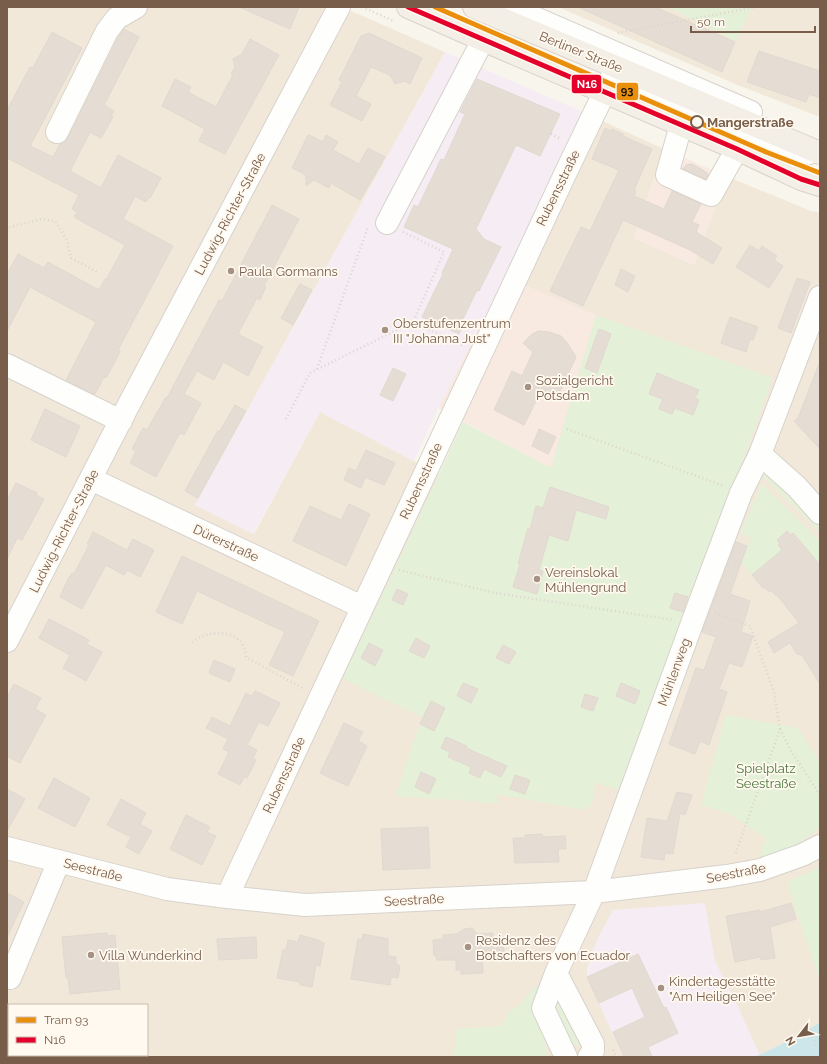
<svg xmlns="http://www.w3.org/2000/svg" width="827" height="1064" viewBox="0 0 827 1064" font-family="Raleway,sans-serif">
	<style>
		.residential { fill: #f1e8da; fill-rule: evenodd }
		.commercial { fill: #f8eae1 }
		.education { fill: #f5ecf4 }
		.green { fill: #e4f0d8 }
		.water { fill: #cde6ea }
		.building { fill: #e5ddd4; stroke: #e1d8cf }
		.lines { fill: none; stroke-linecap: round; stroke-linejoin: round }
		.minor-casing { stroke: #d7d2cb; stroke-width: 24 }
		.major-casing { stroke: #dad1ca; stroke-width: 24 }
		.path { stroke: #dbd5ce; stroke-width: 2.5; stroke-dasharray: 1 3; stroke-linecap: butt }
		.minor { stroke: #fefefc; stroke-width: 22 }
		.major { stroke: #f3efe6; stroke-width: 22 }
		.bus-1-casing { stroke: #fff9ef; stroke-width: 8 }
		.bus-1 { stroke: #e4002b; stroke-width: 5 }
		.tram-1-casing { stroke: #fff9ef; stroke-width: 8 }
		.tram-1 { stroke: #ea8f0b; stroke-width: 5 }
		.stop-dot { fill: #fff9ef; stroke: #785d4b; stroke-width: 2 }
		.poi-dot { fill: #a59284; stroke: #fff9ef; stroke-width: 1.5 }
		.labels { text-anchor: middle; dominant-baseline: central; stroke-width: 3.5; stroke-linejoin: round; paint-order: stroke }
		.street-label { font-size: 13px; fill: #785d4b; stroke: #fff9ef }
		.stop-label { font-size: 13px; font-weight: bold; fill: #785d4b; stroke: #fff9ef; text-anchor: start }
		.poi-label { font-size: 13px; fill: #785d4b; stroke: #fff9ef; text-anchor: start }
		.park-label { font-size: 13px; fill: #4d7940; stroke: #fff9ef }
		.line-badge { stroke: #fff9ef; stroke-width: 1.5 }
		.badge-label { font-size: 11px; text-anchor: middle; font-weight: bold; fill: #fff }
		.pale-badge-label { font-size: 11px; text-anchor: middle; font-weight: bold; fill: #111 }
	</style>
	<rect width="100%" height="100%" fill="#f8f5ed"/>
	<path class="residential" d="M7,7H342L445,52L195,505L254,534L320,412L439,474L463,422L551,468L505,277L585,113L664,149L634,238L694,265L726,176L811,211L820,212V1022L798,1036L755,1057H7ZM9,1005H147V1055H9Z
		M558,7H820V117L740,86Z"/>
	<path class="commercial" d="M664,149L726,176L694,265L634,238Z
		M505,277L596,315L551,468L438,408Z"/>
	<path class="education" d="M445,52L585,113L505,277L438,408L414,461L320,412L253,534L195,505Z
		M705,903L715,961L735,1000L760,1055L755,1057H623L587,977V969L592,952L598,938L613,910Z"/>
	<path class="green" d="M667,7H752L736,41Z
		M596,315L773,378L684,621L624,792L595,782L592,805L584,810L497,794V803L396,796L422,717L342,678L395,569L463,422L551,468Z
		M769,467L767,475L820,526V532L761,475Z
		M762,484L820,541V560L817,562L811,554L808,556L803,544L794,533L791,535L787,531L777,540L780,544L778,545L783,551L767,562L769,565L753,576L741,563L751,537L740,534Z
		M726,715L798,728L820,763V828L788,850L758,860L766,839L730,814L701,805Z
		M820,867V981L787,882Z
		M543,987L547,1057H453L457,1029L502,1026L507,1013L521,1004L533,988Z
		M559,999L581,1042L578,1045L573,1046L550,1004Z"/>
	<path class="water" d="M820,1022V1057H755L798,1036Z"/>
	<path class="building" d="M239,7H299L290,29Z
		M578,7H655L735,42L722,72Z
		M124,29L139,37L104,105L114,111L111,116L113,117L101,138L90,132L70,171L101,188L118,155L161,178L150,198L149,197L146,202L135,196L123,219L173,246L118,350L120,351L116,360L106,378L104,377L95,394L66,380L96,322L30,287L7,331V274L18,254L44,268L48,262L99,290L105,279L106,280L125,245L74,217L77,212L72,209L79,195L7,158V110L30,67L33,68L52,32L82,48L30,146L53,157L60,144L64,142L68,138L118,38Z
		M369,33L422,58L410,84L404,81L395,84L390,75L371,67L356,96L371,104L362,121L330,105L342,82L339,80L361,36Z
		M250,39L279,55L225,154L199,141L205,129L162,106L175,79L191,87L188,92L216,107L233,75L231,74L235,67L233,59L242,54Z
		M759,51L820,71V98L809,94L806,102L747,82Z
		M477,79L560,114L540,156L516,145L476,229L484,239L501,247L479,291L477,290L462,321V328L459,334L422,317L443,274L442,273L453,249L404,227L414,205L418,207L441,159L444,160L465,114L460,112Z
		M605,128L611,131L612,129L623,134V136L652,149L634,190L636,191L634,196L664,209L672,191L701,204L692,222L699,225L696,232L722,248L713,264L690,250L623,220L583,306L550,291L581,227L590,231L619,170L592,159Z
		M308,135H309L323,142L326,135L338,142L333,150L359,164L368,148L385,157L360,200L331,183L329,188L314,180L306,186V175L292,168Z
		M692,164L706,172L708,174L706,179L683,169L686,165Z
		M272,205L299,219L264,286L266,287L260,300L257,298L238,334L263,347L248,376L223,362L214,380L197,371L184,394L201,403L184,435L180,433L156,477L130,463L136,451L132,449L143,428L147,430L166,397L167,398L219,300L222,301Z
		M750,245L759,251L762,246L777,256L774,260L783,266L769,288L736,267Z
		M621,269L635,276L628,292L615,285Z
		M797,278L810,282L791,333L778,328Z
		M300,284L312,290L293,325L281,318Z
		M730,317L758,327L753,340L750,339L746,352L721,343Z
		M599,329L611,334L597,373L585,368Z
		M539,331L549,332L561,336L568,344L576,357L556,400L540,393L524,425L494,410L512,371L522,376L533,352L523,343L532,334Z
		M819,364L820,365V449L794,421L798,418Z
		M393,368L406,374L393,401L380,395Z
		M657,373L699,390L695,398L699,400L693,415L675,408L672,414L659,409L663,399L649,394Z
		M235,405L246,411L198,498L185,491L217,432L220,431Z
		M45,409L80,426L66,457L31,440Z
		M539,429L556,437L548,454L532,446Z
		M366,450L395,463L384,485L365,477L361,488L344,480L349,468L356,471Z
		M16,483L37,493L36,495L44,499L22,540L17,538L7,559V501Z
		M550,487L609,507L606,519L576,510L568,541L549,535L539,570L543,571L537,594L513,587L520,564H518L528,528L530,529L536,506L543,508Z
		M349,504L370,514L346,566L293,541L310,506L341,520Z
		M787,531L791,535L793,533L820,565V684L802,655L797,654L790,643L774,653L768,642L799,623L777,595L776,596L771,590L769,592L765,588H763L752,575L782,550L778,545L780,544L777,540Z
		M93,532L127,550L133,539L154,550L140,577L127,570L124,575L106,565L82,609L60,597L68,579L72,573L74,574L89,545L87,544Z
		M736,542L747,546L730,594L750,601L741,632L753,636L742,667L729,663L719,689L727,692L709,745L700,741L695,754L669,744L696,668L704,670L716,637L702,632Z
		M182,556L319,621L293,676L269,665L285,632L240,611L197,591L182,624L156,612Z
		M397,589L408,594L403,605L392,600Z
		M675,593L688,597L683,612L670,608Z
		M49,619L89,640L87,644L102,652L86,681L63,668L70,655L39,638Z
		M416,638L430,646L424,658L409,651Z
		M369,643L383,650L375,666L361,658Z
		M503,645L516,652L509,664L496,658Z
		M214,660L235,669L230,682L209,673Z
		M463,683L478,689L471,703L457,696Z
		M621,683L640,691L635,704L616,696Z
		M14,684L41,698L35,709L46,715L20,763L7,756V697Z
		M255,691L280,703L268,726L259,722L247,745L257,750L253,758L256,760L247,778L244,777L240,785L218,774L229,752L223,749L228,739L206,728L212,717L230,726L246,693L252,696Z
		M585,694L598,698L593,711L581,707Z
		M431,701L445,708L434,731L420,724Z
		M344,723L363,732L358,741L367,746L348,786L320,773Z
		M446,737L467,746L466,748L507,766L501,777L484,769L480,778L469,773L471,767L448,757L450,752L441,748Z
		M421,772L436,779L429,794L415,787Z
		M515,775L530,780L525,794L510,789Z
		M54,778L90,798L75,827L38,808Z
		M7,789L25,799L7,831Z
		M677,792L692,795L685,815L680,813L673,854L665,853L664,860L641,857L647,818L667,821Z
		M121,799L146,813L140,824L152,831L139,854L126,847L131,837L107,825Z
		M186,815L210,827L207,832L216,836L202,865L170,849Z
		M428,827L430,868L383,870L381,829Z
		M542,834L543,837L565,836L566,849H558L559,862L515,863L513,838H525V835Z
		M7,893L24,902L7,937Z
		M791,903L796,919L770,927L775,958L761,960L760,957L735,962L726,916L760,910V912Z
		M472,928L477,934L493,933V938L503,937L504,954H493L494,958L482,959L483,973L461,974V970H456V960H437L436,956H434L433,940L443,939V935L457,934L464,929Z
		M107,933V936L115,935L120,989L70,994L68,978H66L62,937Z
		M363,934L388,939V956L396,957V964L400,966L398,978L391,977L390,985L351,979L358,939L362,940Z
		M300,935L318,940L324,943L320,966L316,965L312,987L300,985V982L277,978L283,950H286L288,940L298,942Z
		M256,937L257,958L219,960L217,939Z
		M638,954L664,1008L666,1007L678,1033L648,1047L652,1057H624L613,1032L645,1017L632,988L599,1003L587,977Z"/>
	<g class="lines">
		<defs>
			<path id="minor" d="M510,7L751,112
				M628,83L769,146L809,153
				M681,125L667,175L711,195L737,149
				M57,132L107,31L117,18L136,7
				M387,223L483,40
				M820,297L760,454L797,487L820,513
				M7,365L121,421
				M91,479L362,607
				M7,641L127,408L339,7
				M7,848L167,889L227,897L305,905L594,892L727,876L760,870L802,855L820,846
				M227,897L566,172L617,66
				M556,973L593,1044V1051L589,1057
				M10,978L59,861
				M566,1057L543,1008L556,973L594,892L698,607L741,493L760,454"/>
			<path id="major" d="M408,7L483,40L737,149L801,179L820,185
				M474,7L820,153"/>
		</defs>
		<use href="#minor" class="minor-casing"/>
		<use href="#major" class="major-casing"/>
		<path class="path" d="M362,7L394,21
			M618,33L756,7
			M551,134L561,139
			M7,231L10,227L42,219L55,221L66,238L71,258L97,272
			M403,232L444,252L413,322
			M317,369L368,227
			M286,419L310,373L413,322L464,346
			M567,429L724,486
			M399,570L495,593L674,620
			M715,613L750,626L774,692L780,729L735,855
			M192,642C210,628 245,629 246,657L304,689
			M780,729L791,751L820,795
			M810,1029L816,1046
			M613,1050L616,1057"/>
		<use href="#minor" class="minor"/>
		<use href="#major" class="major"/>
		<defs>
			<path id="bus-1" d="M408,7L737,149L801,179L820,185"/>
		</defs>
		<use href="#bus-1" class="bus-1-casing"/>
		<use href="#bus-1" class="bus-1"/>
		<defs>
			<path id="tram-1" d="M435,7L766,152L820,173"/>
		</defs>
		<use href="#tram-1" class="tram-1-casing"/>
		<use href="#tram-1" class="tram-1"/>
	</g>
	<circle class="stop-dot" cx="697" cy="122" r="6"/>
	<g class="poi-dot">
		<circle cx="231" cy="271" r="4"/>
		<circle cx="385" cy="330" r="4"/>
		<circle cx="528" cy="387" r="4"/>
		<circle cx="537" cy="579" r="4"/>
		<circle cx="468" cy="947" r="4"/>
		<circle cx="91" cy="955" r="4"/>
		<circle cx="661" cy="988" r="4"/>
	</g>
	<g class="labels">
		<g class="street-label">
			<text transform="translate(581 52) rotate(22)">Berliner Straße</text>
			<text transform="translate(558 188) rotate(-64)">Rubensstraße</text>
			<text transform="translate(230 214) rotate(-62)">Ludwig-Richter-Straße</text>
			<text transform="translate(421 481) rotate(-65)">Rubensstraße</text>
			<text transform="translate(64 531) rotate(-63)">Ludwig-Richter-Straße</text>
			<text transform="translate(226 543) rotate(25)">Dürerstraße</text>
			<text transform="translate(674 672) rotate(-70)">Mühlenweg</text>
			<text transform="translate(284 775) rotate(-65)">Rubensstraße</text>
			<text transform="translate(93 870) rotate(14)">Seestraße</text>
			<text transform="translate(736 873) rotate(-11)">Seestraße</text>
			<text transform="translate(414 900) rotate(-3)">Seestraße</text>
		</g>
		<g class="stop-label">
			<text x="707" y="122">Mangerstraße</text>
		</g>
		<g class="poi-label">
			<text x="239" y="271">Paula Gormanns</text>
			<text x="393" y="323">Oberstufenzentrum<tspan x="393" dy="15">III "Johanna Just"</tspan></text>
			<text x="536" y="380">Sozialgericht<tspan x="536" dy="15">Potsdam</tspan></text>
			<text x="545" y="572">Vereinslokal<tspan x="545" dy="15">Mühlengrund</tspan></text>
			<text x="476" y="940">Residenz des<tspan x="476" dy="15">Botschafters von Ecuador</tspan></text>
			<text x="99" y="955">Villa Wunderkind</text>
			<text x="669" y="981">Kindertagesstätte<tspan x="669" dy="15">"Am Heiligen See"</tspan></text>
		</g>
		<g class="park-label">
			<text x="766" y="768">Spielplatz<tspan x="766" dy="15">Seestraße</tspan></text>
		</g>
	</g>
	<g class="line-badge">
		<rect x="571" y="74" width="31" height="20" rx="4" fill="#e4002b"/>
		<rect x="616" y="82" width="23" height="19" rx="4" fill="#ea8f0b"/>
	</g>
	<g class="badge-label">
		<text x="587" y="88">N16</text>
	</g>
	<g class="pale-badge-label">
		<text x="627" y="95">93</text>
	</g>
	<rect width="827" height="1064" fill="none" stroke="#785d4b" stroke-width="16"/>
	<rect x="8" y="1004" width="140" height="52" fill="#fff9ef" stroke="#c9bbad"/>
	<rect x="16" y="1017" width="20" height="6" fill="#ea8f0b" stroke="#c9bbad"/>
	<text x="44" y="1024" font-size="12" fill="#785d4b">Tram 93</text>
	<rect x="16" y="1037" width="20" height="6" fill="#e4002b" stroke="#c9bbad"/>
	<text x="44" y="1044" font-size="12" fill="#785d4b">N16</text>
	<g transform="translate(799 1036) rotate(239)" stroke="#fff9ef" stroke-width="3" paint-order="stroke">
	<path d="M0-3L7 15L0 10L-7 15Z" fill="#785d4b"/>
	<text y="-6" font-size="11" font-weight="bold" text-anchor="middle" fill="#785d4b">N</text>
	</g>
	<path d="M691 26v6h124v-6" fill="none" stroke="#785d4b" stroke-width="2"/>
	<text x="697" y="26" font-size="12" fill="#785d4b" stroke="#fff9ef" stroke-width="3" paint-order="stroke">50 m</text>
</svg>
